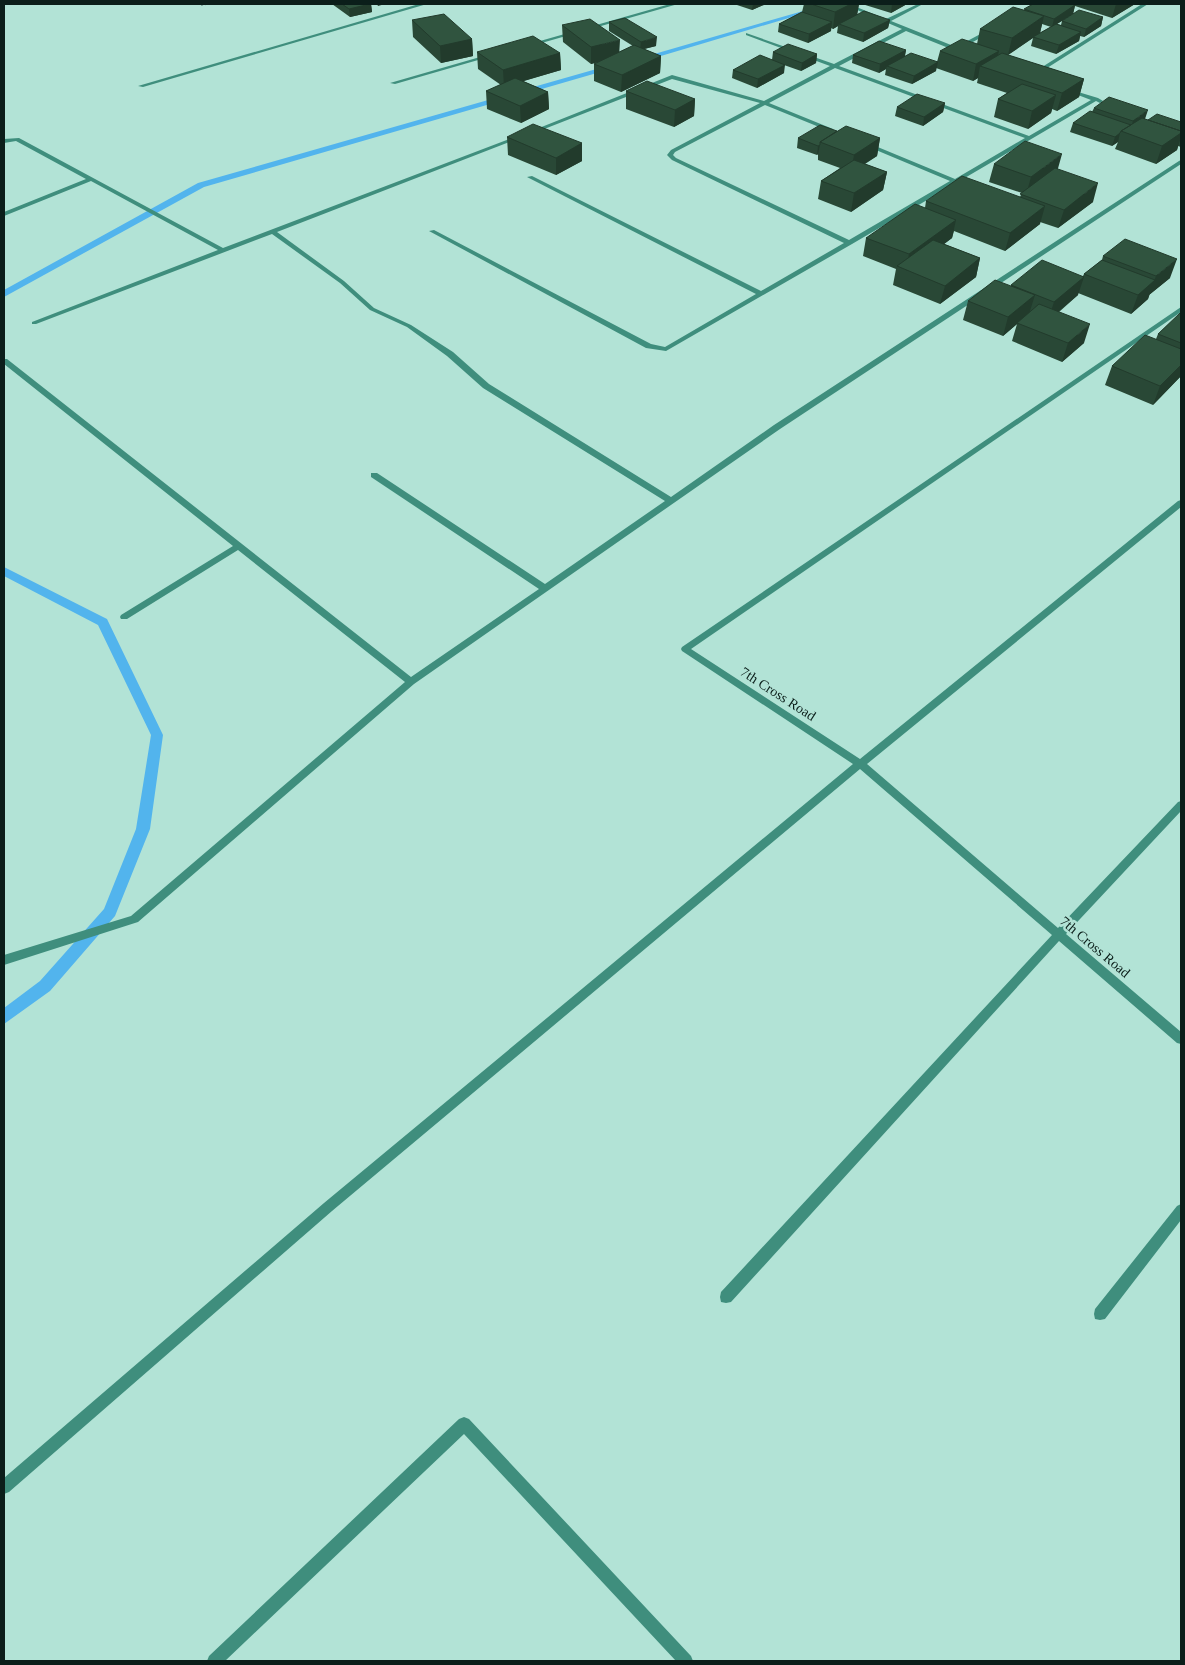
<svg xmlns="http://www.w3.org/2000/svg" width="1185" height="1665" viewBox="0 0 1185 1665" font-family="'Times New Roman',serif">
	<style>
		.lines { fill: none; stroke-linecap: round; stroke-linejoin: round }
		.stream { fill: #52b4ed; fill-rule: evenodd }
		.path { stroke: #6f948b; stroke-width: 2; stroke-dasharray: 2 2; stroke-linecap: butt }
		.service { fill: #3f8e7d; fill-rule: evenodd }
		.minor { fill: #3f8e7d; fill-rule: evenodd }
		.wall { fill: #294836; fill-rule: evenodd }
		.shaded-wall { fill: #223b2c }
		.building { fill: #30543f; stroke: #223b2c }
		.labels { text-anchor: middle; dominant-baseline: central; stroke-width: 5; stroke-linejoin: round; paint-order: stroke }
		.street-label { font-size: 14px; fill: #0b1e1a; stroke: #b2e3d6 }
	</style>
	<rect width="100%" height="100%" fill="#b2e3d6"/>
	<g class="lines">
		<path class="stream" d="M802,4H810L819,9L644,61L637,59L810,9Z
			M607,66L614,68L204,187L4,297V290L198,183Z
			M4,567L107,619L163,735L150,829L115,916L50,991L4,1024V1008L40,981L104,909L136,829L151,735L98,625L4,576Z"/>
		<path class="path" d="M201,5L206,4"/>
		<path class="service" d="M464,1417L469,1419L691,1656L693,1661H676L464,1434L225,1661H207L209,1656L459,1419Z"/>
		<path class="minor" d="M419,4H427L143,87L138,86Z
			M670,4H678L531,46L526,45Z
			M843,4H849L886,19L918,4H923L891,21L956,47L988,30L993,31L960,49L964,51L961,53L906,31L839,66L1029,136L1091,100L1065,90V88L1098,98L1103,101L1100,103L1096,101L852,244L666,351L646,348L429,231L434,230L651,344L665,347L756,294L527,177L532,176L761,291L844,243L672,160L667,155L671,150L760,103L672,79L534,133L529,132L672,75L764,101L830,66L746,35V33L834,64L902,29ZM835,68L1025,138L955,179L868,143H864V145L950,181L849,240L676,158L673,155L675,152L765,105L829,131H833V129L769,103Z
			M1142,4H1148L1036,75L1031,74Z
			M487,55L492,56L395,84L390,83Z
			M517,136L522,137L277,232L344,281L374,308L411,325L453,352L489,384L671,497L774,425L1179,161L1181,160V164L780,429L414,684L138,922L4,965V955L131,916L405,682L238,550L127,619H121L120,617L121,615L233,546L4,364V359H7L411,677L539,589L371,477V473H377L545,584L665,501L483,388L447,356L407,327L370,310L340,283L272,234L36,324H32V322L218,250L91,181L4,216V212L86,179L16,141L4,143V139L19,138L223,248Z
			M1181,307V312L691,649L860,759L1178,501L1181,500V507L867,764L1058,928L1178,802L1181,801V811L1066,934L1181,1032V1044L1177,1043L1059,941L731,1302L726,1303L721,1302L720,1297L721,1292L1052,935L860,769L332,1211L9,1492L4,1494V1478L324,1203L853,764L682,651L681,649L682,647Z
			M1181,1204V1220L1105,1319L1100,1320L1095,1319L1094,1314L1095,1309L1177,1206Z"/>
	</g>
	<path class="wall" d="M332,4H371L372,12L350,17Z
		M734,4H766L752,10Z
		M804,4H859L857,14L890,20L888,28L863,42L837,33L838,26L833,29L831,28V31L808,43L778,32L779,24L802,12Z
		M862,4H907L891,13Z
		M1033,4H1135L1112,18L1075,6L1073,14L1057,24L1061,25L1062,21L1103,17L1101,26L1084,37L1080,36L1079,41L1056,54L1031,46L1033,38L1008,55L1084,79L1079,97L1057,111L1052,109L1051,113L1028,129L994,117L998,99L1007,93L977,83L978,78L973,81L936,68V71L912,84L885,75L886,69L879,73L852,63L853,55L906,50L905,56L937,62L940,51L977,44L980,29L1024,10ZM1042,24L1051,27L1040,33Z
		M412,20L472,39L473,56L441,63L413,37Z
		M609,22L656,46L644,49L661,56L660,73L621,92L594,81V64L597,62L591,64L563,42L562,25L619,52L633,46L609,31Z
		M477,52L560,53L561,70L523,81L548,92L549,109L521,123L487,109L486,91L501,85L478,69Z
		M773,52L817,54L816,63L801,71L784,65V73L757,88L732,78L733,70L772,60Z
		M626,91L695,99L694,116L674,127L626,109Z
		M945,103L943,112L923,126L895,116L897,107Z
		M1094,108L1148,120L1181,122V147L1178,146L1177,150L1156,164L1115,149L1118,142L1112,146L1070,132L1073,123L1092,112Z
		M837,131L880,138L877,156L865,164L887,172L883,190L851,212L818,199L821,181L840,168L818,160V154L817,155L797,148L798,138Z
		M507,137L582,143V161L556,175L508,155Z
		M994,164L1057,169L1093,202L1058,228L1040,222V224L1005,251L954,231L952,238L944,244L980,258L976,277L940,304L893,285L896,269L863,256L866,238L925,208L926,201L1020,197L1022,193L989,182Z
		M1103,256L1170,278L1149,295L1148,299L1131,314L1078,293V295L1059,312L1084,343L1062,362L1012,341L1017,324L1003,336L963,320L968,301L1011,286V285L1083,276L1084,274L1102,260Z
		M1181,314V376L1153,405L1105,385L1112,366L1156,339L1158,334Z"/>
	<path class="shaded-wall" d="M371,4L372,12L350,17L349,9Z
		M377,4H385L378,6Z
		M753,4H766L752,10Z
		M851,4H859L857,16L839,24L838,26L833,29L835,12Z
		M892,4H907L891,13Z
		M1116,4H1135L1112,18Z
		M1075,5L1073,14L1052,27L1054,19Z
		M1044,16L1040,33L1008,55L1012,38Z
		M1103,17L1101,26L1084,37L1086,29Z
		M890,20L888,28L863,42L864,33Z
		M832,22L831,31L808,43L809,34Z
		M1081,32L1079,41L1056,54L1059,45Z
		M657,37L656,46L640,50L641,42Z
		M472,39L473,56L441,63L440,46Z
		M620,40L619,57L591,64V47Z
		M906,50L904,59L887,66L886,69L879,73L880,64Z
		M999,51L995,68L980,66L978,78L973,81L976,64Z
		M560,53L561,70L504,87L503,70Z
		M817,54L816,63L801,71L802,63Z
		M661,56L660,73L621,92L622,75Z
		M938,62L936,71L912,84L914,76Z
		M785,65L784,73L757,88L758,79Z
		M1084,79L1079,97L1057,111L1062,93Z
		M548,92L549,109L521,123L520,106Z
		M1056,95L1051,113L1028,129L1032,111Z
		M695,99L694,116L674,127L675,110Z
		M945,103L943,112L923,126L924,117Z
		M1148,110L1145,119L1130,130L1133,121Z
		M1120,133L1118,142L1112,146L1115,137Z
		M1181,133V137L1177,150L1156,164L1162,146Z
		M880,138L877,156L851,172L854,155Z
		M582,143V161L556,175V158Z
		M820,145L818,154L817,155L818,146Z
		M1062,154L1057,172L1026,195L1031,177Z
		M887,172L883,190L851,212L854,193Z
		M1098,183L1093,202L1058,228L1064,210Z
		M1045,206L1040,224L1005,251L1010,233Z
		M956,220L952,238L908,271L906,270L909,254Z
		M980,258L976,277L940,304L945,286Z
		M1177,259L1170,278L1149,295L1156,276Z
		M1084,277L1078,295L1048,320L1054,302Z
		M1155,280L1148,299L1131,314L1138,295Z
		M1035,295L1029,314L1017,323V324L1003,336L1008,317Z
		M1090,324L1084,343L1062,362L1068,343Z
		M1181,365V376L1153,405L1160,386Z"/>
	<path class="building" d="M342,4H370L349,9Z
		M811,4H851L835,12Z
		M1033,4H1070L1075,5L1054,19L1024,9Z
		M1013,7L1044,16L1012,38L980,29Z
		M1079,10L1103,17L1086,29L1062,21Z
		M864,11L890,20L864,33L839,24Z
		M802,12L832,22L809,34L779,24Z
		M444,14L472,39L440,46L412,20Z
		M625,18L657,37L641,42L609,22Z
		M590,19L620,40L591,47L562,25Z
		M1056,24L1081,32L1059,45L1033,37Z
		M533,36L560,53L503,70L477,52Z
		M962,39L999,51L976,64L940,51Z
		M879,41L906,50L880,64L853,55Z
		M788,44L817,54L802,63L773,52Z
		M634,45L661,56L622,75L594,64Z
		M911,53L938,62L914,76L887,66Z
		M1002,53L1084,79L1062,93L980,66Z
		M760,55L785,65L758,79L733,70Z
		M515,78L548,92L520,106L486,91Z
		M647,81L695,99L675,110L626,91Z
		M1022,84L1056,95L1032,111L998,99Z
		M917,94L945,103L924,117L897,107Z
		M1109,97L1148,110L1133,121L1094,108Z
		M1090,111L1131,125L1121,131L1120,133L1115,137L1073,123Z
		M1157,114L1181,122V131L1148,120Z
		M1142,118L1181,131V133L1162,146L1121,131Z
		M533,124L582,143L556,158L507,137Z
		M820,125L837,131L820,142V145L818,146L798,138Z
		M846,126L880,138L854,155L820,142Z
		M1025,141L1062,154L1031,177L994,164Z
		M854,160L887,172L854,193L821,181Z
		M1055,168L1098,183L1064,210L1020,194Z
		M962,176L1045,206L1010,233L926,201Z
		M915,204L956,220L909,254L866,238Z
		M1125,239L1177,259L1156,276L1103,256Z
		M933,240L980,258L945,286L897,266Z
		M1042,260L1084,277L1054,302L1011,285Z
		M1102,260L1155,280L1138,295L1084,274Z
		M995,280L1035,295L1008,317L968,301Z
		M1039,304L1090,324L1068,343L1017,323Z
		M1180,313L1181,314V343L1158,334Z
		M1145,335L1181,349V365L1160,386L1112,366Z"/>
	<g class="labels">
		<g class="street-label">
			<text transform="translate(778 694) rotate(33)">7th Cross Road</text>
			<text transform="translate(1095 947) rotate(40)">7th Cross Road</text>
		</g>
	</g>
	<rect width="1185" height="1665" fill="none" stroke="#0b1e1a" stroke-width="10"/>
</svg>
